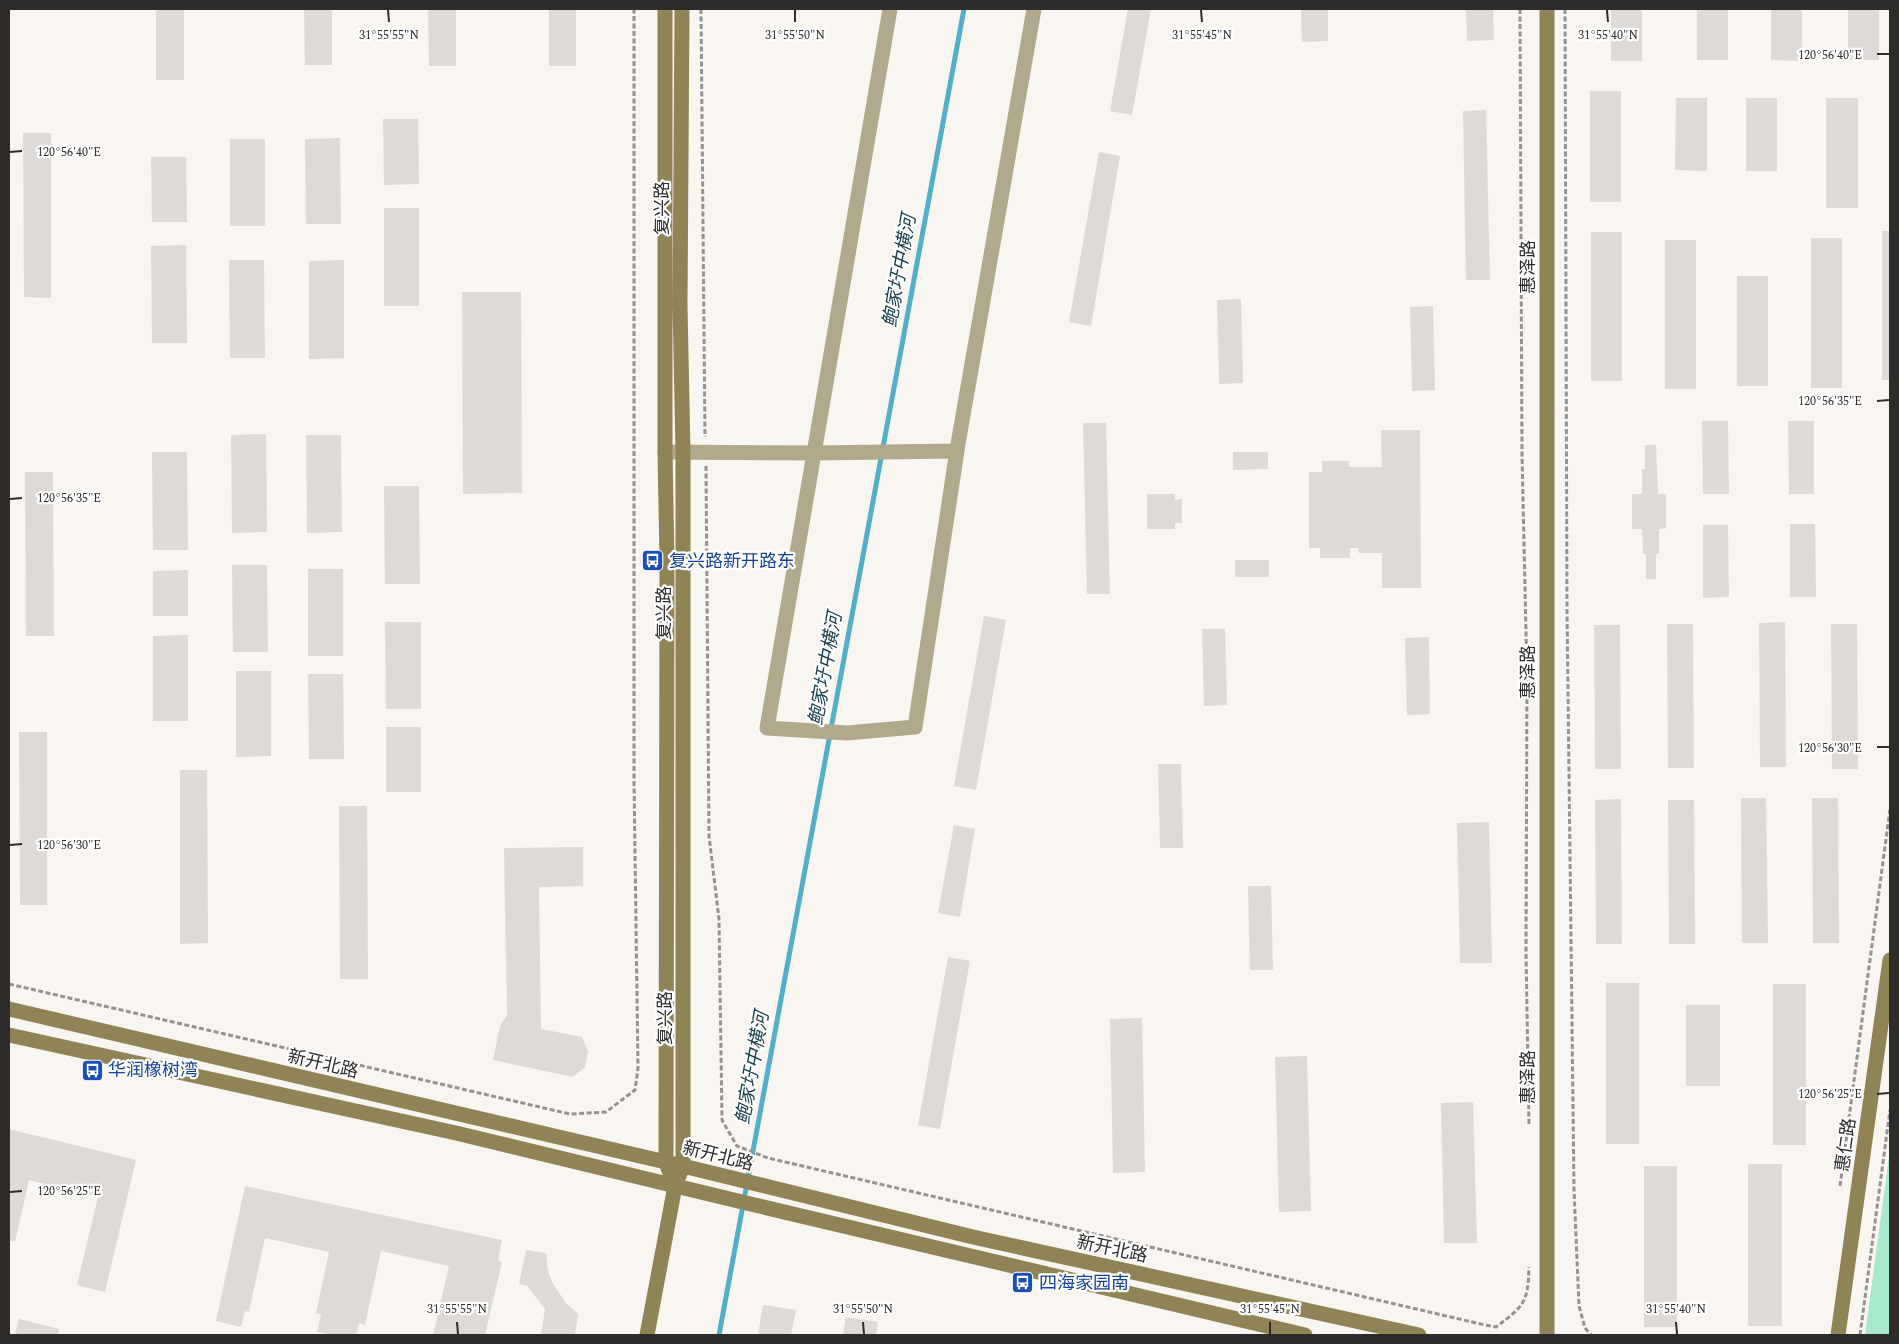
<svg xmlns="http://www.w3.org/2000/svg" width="1899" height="1344" viewBox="0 0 1899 1344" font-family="Spectral,'Noto Sans SC',serif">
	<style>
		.green { fill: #a7e9ca }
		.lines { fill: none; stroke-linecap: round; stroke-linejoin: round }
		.stream { stroke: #54aec8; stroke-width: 5 }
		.building { fill: #dedad7 }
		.path { stroke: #95928f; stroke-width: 3; stroke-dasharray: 5 2.5; stroke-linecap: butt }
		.street { stroke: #b1a98b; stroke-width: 15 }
		.secondary { stroke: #908457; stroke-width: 15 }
		.ticks { fill: none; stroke: #2e2c2b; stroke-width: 2 }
		.labels { text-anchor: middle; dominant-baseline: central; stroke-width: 4.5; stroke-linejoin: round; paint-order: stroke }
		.street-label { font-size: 18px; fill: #2e2c2b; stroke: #fff }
		.transit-label { font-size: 18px; fill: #164399; stroke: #fff; text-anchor: start }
		.water-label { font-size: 19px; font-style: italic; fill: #143d49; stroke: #fff }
		.ticks-label { font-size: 12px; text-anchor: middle; fill: #2e2c2b; stroke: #fff; stroke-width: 4.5; stroke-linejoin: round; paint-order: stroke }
	</style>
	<rect width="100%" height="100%" fill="#f9f5f1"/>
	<path class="green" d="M1890,1149V1335H1865Z"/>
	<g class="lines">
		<path class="stream" d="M719,1335L964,9"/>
	</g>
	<path class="building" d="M156,9H184V80H156Z
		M304,9H332V65H305Z
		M428,9H456V66H429Z
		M549,9H576V66H549Z
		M1128,9H1151L1132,115L1110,111Z
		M1301,9H1328V41L1302,42Z
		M1466,9H1493L1494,40L1467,41Z
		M1611,9H1642V61H1611Z
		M1697,9H1728V60H1697Z
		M1771,9H1802V61L1771,60Z
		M1848,9H1879V60H1848Z
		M1590,91H1621V202H1590Z
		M1676,98H1707V171L1675,170Z
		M1746,98H1777V171H1746Z
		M1826,98H1858V208H1826Z
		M1486,110L1490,280H1466L1463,111Z
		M383,119H418L419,184L384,185Z
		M23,133H51V298L24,297Z
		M340,138L341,224H306L305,139Z
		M230,139H265V226H230Z
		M1099,152L1120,156L1091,326L1069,322Z
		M151,157H186L187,222H152Z
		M384,208H419V306H384Z
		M1882,231H1890V380H1882Z
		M1591,232H1622V381H1591Z
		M1811,238H1842V388H1811Z
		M1665,240H1696V389H1665Z
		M186,245L187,343H152L151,246Z
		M229,260H264L265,358H230Z
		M344,260V358L309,359V261Z
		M1737,276H1768V386H1737Z
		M462,292H521L522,493L463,494Z
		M1241,299L1243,383L1219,384L1217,300Z
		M1433,306L1435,390L1412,391L1410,307Z
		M1702,421H1728L1729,494H1703Z
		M1788,421H1814V494H1789Z
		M1083,423H1106L1110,594H1087Z
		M1381,430H1420L1421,588H1382V553H1359L1358,548H1350V558H1320V548H1309V472H1322V461H1349V467H1382Z
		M266,434L267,532L232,533L231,435Z
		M306,435H341L342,532L307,533Z
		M1645,445H1656L1658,494H1666V528L1659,529V554H1656V579H1646V554H1643L1642,529H1632V494H1642V469H1645Z
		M152,452H187L188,550H153Z
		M1233,452H1268V469L1233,470Z
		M25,472H53L54,636H26Z
		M384,486H419L420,584H385Z
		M1147,494H1175V500L1182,499V523H1175V529H1147Z
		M1790,524H1815L1816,597H1790Z
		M1703,525H1728L1729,597L1703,598Z
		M1235,560H1269V577H1235Z
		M232,565H267L268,652H233Z
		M308,569H343V656H308Z
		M188,570V616H153V571Z
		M984,616L1006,620L976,790L954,786Z
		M385,622H421V709H386Z
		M1785,622L1786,767H1760L1759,623Z
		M1667,624H1693L1694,768H1668Z
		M1831,624H1857L1858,769H1832Z
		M1594,625H1620L1621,769H1595Z
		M1202,629H1225L1227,705L1204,706Z
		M188,635V721H153V636Z
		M1429,637L1430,714L1407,715L1405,638Z
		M236,671H271V756L236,757Z
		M308,674H343L344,759H309Z
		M386,727H421V792H386Z
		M19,732H47V905H20Z
		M1158,764H1181L1183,848H1160Z
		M180,770H207L208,943L180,944Z
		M1741,798H1766L1768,943H1742Z
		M1812,798H1838L1839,943H1813Z
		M1621,799L1622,944H1596L1595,800Z
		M1668,800H1694L1695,944H1669Z
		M339,806H367L368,979H340Z
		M1489,822L1492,963H1460L1457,823Z
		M954,825L975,829L960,917L938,913Z
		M583,847V886L539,887L541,1029L582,1037L588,1052L585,1067L573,1077L493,1060L500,1026L507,1015L504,848Z
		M1248,886H1271L1273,970H1250Z
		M948,957L970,961L940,1129L918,1125Z
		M1606,983H1639V1144H1606Z
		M1773,984H1806V1145H1773Z
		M1686,1005H1720V1086H1686Z
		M1142,1018L1145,1172L1113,1173L1110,1019Z
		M1307,1056L1311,1211L1279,1212L1275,1057Z
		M1473,1102L1477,1243H1444L1441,1103Z
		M9,1129L136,1160L105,1292L77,1285L98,1197L29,1180L15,1242L9,1240Z
		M1748,1164H1782V1326H1748Z
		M1644,1166H1677V1327H1644Z
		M245,1186L502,1240L498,1261L502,1262L485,1335H433L449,1266L381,1251L365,1325L359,1323L356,1335H333L317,1332L321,1314L316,1313L329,1252L265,1238L249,1312L245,1311L241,1327L216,1321Z
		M526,1250L546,1253L548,1271L553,1284L566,1303L578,1314L575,1335H541L545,1309L527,1286L519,1284Z
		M763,1305L796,1310L791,1335H758Z
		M846,1317L878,1322L876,1335H843Z
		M19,1319L59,1329L58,1335H15Z"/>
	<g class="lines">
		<path class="path" d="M701,9L705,437
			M1520,9L1522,454L1527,677L1526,951L1529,1126
			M1565,9L1567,608L1574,1189L1579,1306L1585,1328L1591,1335
			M706,466L709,836L719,919L722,1120L737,1146L768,1158L1485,1325L1496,1327C1524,1306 1528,1303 1529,1267
			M9,984L570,1114L606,1112L635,1090L638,1068L634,780V9
			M1840,1186L1890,809
			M1860,1335L1890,1110"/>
		<path class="street" d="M890,9L767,728L847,733L915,727L958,444L1034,9
			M665,452L814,453L957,451"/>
		<path class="secondary" d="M665,9V452L667,560L666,1162L669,1171
			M9,1009L683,1166L973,1237L1419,1335
			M9,1035L456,1133L738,1201L1305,1335
			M647,1335L675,1186L683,1166V452L680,305L682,9
			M1547,1335V9
			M1838,1335L1890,960"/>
	</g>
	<path class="ticks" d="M388,10L389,22M795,10V22M1201,10L1202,22M1607,10L1608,22M1877,54H1889M10,152L22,151M1877,401L1889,400M10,499L22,498M1877,747H1889M10,845L22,844M1877,1094L1889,1093M10,1192L22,1191M457,1322L458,1334M863,1322L864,1334M1270,1322V1334M1676,1322L1677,1334"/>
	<defs>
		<symbol id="bus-square" viewBox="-11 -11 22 22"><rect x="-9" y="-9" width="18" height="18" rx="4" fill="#1a4fb4" stroke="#fff"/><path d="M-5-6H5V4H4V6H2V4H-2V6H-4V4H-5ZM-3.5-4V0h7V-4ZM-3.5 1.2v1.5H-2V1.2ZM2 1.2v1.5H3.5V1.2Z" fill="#fff"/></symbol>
	</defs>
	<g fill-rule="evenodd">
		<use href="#bus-square" x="640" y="548" width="25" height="25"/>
		<use href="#bus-square" x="80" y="1058" width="25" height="25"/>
		<use href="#bus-square" x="1010" y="1270" width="25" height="25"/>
	</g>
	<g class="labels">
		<g class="street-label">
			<text transform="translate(662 208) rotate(-90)">复兴路</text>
			<text transform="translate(1528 267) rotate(-90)">惠泽路</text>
			<text transform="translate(664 613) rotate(-90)">复兴路</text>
			<text transform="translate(1528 672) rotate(-90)">惠泽路</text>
			<text transform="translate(665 1018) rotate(-90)">复兴路</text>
			<text transform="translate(323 1064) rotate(13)">新开北路</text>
			<text transform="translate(1528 1077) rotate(-90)">惠泽路</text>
			<text transform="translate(1846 1145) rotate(-82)">惠仁路</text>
			<text transform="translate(718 1156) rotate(14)">新开北路</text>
			<text transform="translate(1112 1249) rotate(12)">新开北路</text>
		</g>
		<g class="transit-label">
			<text x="669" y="561">复兴路新开路东</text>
			<text x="108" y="1070">华润橡树湾</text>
			<text x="1039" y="1283">四海家园南</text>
		</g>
		<g class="water-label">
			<text transform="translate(900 271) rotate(-80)">鲍家圩中横河</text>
			<text transform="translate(826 669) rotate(-80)">鲍家圩中横河</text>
			<text transform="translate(753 1068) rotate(-80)">鲍家圩中横河</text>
		</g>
	</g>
	<g class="ticks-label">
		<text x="389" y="39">31°55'55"N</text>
		<text x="795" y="39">31°55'50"N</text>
		<text x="1202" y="39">31°55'45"N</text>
		<text x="1608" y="39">31°55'40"N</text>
		<text x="1830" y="59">120°56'40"E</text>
		<text x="69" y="156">120°56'40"E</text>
		<text x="1830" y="405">120°56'35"E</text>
		<text x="69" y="502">120°56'35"E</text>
		<text x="1830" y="752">120°56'30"E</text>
		<text x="69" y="849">120°56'30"E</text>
		<text x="1830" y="1098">120°56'25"E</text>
		<text x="69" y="1195">120°56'25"E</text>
		<text x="457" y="1313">31°55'55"N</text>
		<text x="863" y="1313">31°55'50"N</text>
		<text x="1270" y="1313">31°55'45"N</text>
		<text x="1676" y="1313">31°55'40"N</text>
	</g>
	<rect width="1899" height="1344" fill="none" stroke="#2e2c2b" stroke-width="20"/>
</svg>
